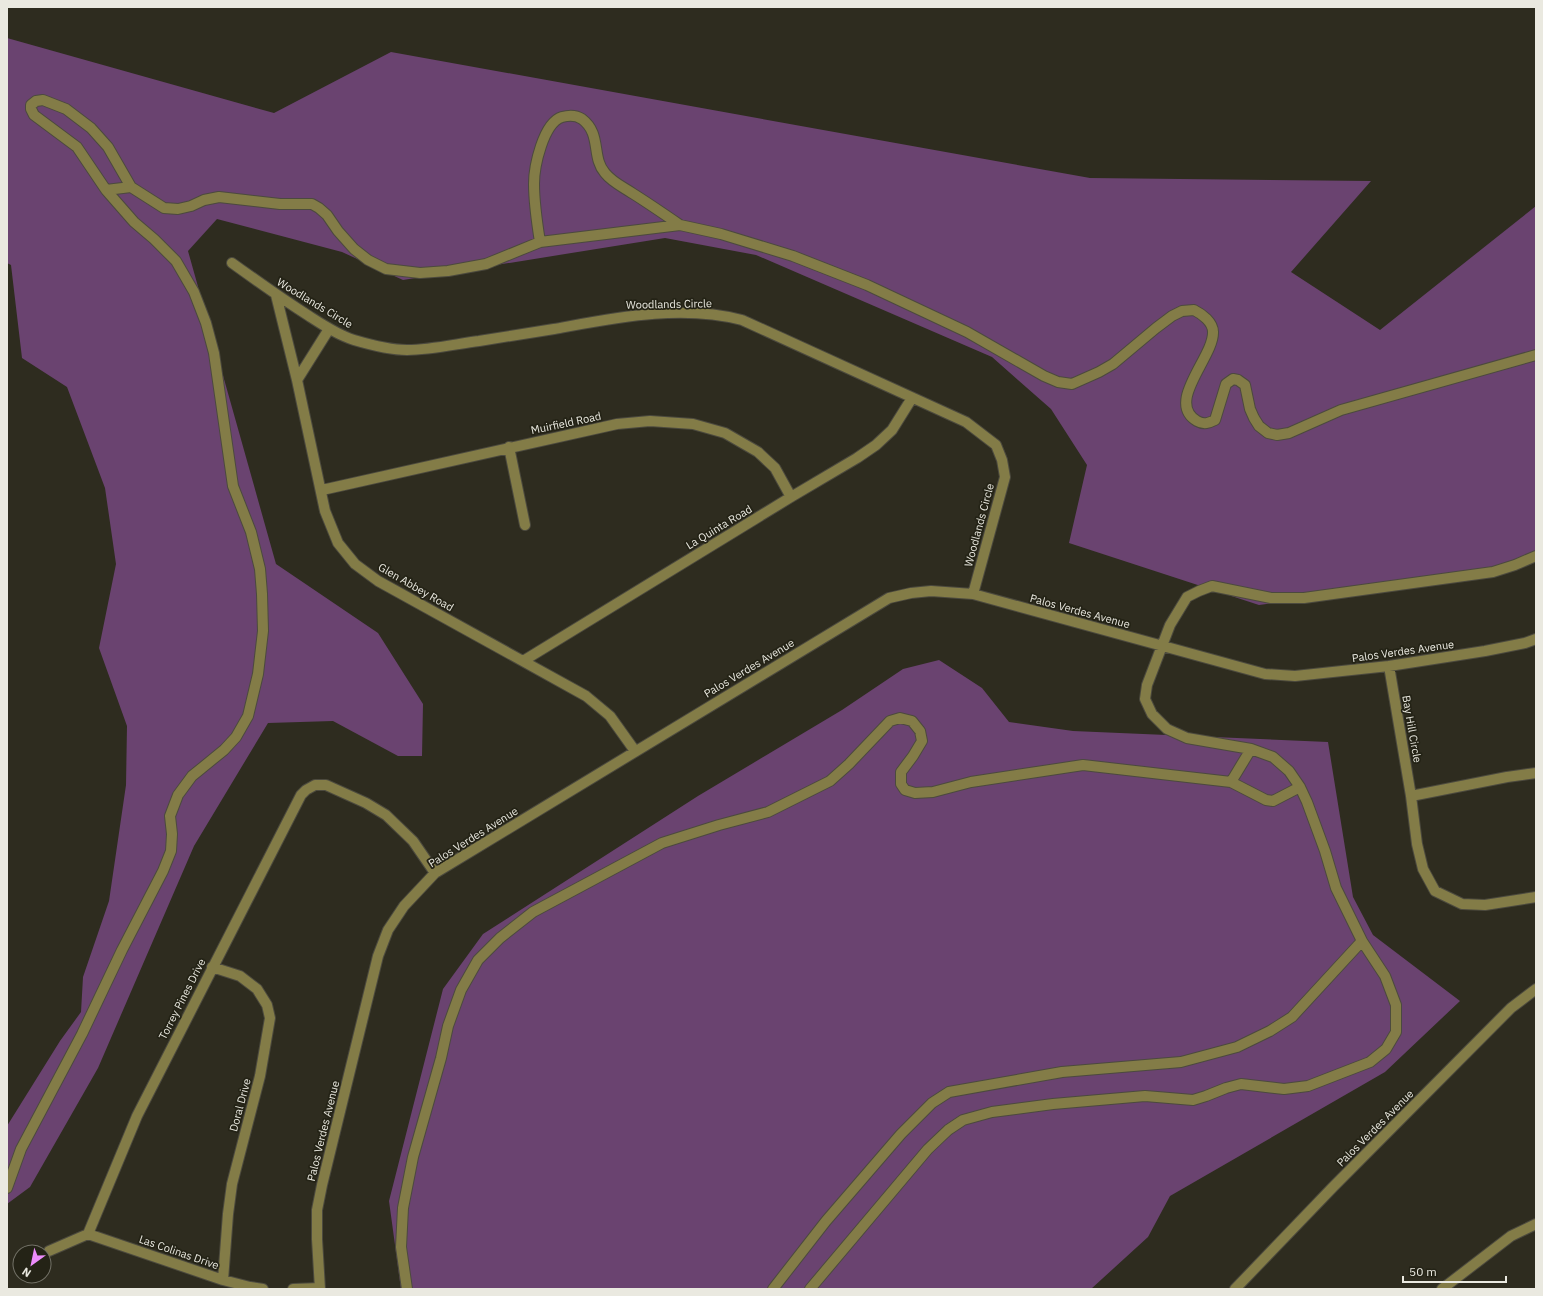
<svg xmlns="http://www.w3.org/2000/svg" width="1543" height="1296" viewBox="0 0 1543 1296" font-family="'IBM Plex Sans',sans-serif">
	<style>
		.green { fill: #6a4370 }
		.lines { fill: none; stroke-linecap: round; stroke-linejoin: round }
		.minor-casing { stroke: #4c4a3e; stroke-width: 12 }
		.minor { stroke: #837c47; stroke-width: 10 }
		.labels { text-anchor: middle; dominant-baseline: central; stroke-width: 3.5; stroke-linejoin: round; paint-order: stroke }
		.street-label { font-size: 11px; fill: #eae9e0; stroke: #242316 }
	</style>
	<rect width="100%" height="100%" fill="#2e2c1f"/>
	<path class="green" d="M7,38L274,113L391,52L1090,178L1371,181L1291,272L1380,330L1536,206V555L1501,572L1259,605L1069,543L1087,465L1051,409L992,357L756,255L665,238L403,280L342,252L217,219L188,251L276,564L378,633L423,704L422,756H398L333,721L268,723L194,846L98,1068L30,1187L7,1204V1126L60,1041L81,1012L83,977L109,901L126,785L127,726L99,648L116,564L105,488L67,387L22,358L11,265L7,263Z
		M939,660L982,688L1009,722L1073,731L1328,742L1353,897L1373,935L1460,1001L1385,1072L1170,1196L1148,1237L1091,1289H401L389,1201L443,989L483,934L698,796L842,710L903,669Z"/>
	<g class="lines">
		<defs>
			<path id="minor" d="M106,190L131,187
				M540,242C537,223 534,203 534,184C534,167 543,123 562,117C569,115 576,115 582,119C602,134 591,157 605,173C612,182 623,187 632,193C648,203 664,214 680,225
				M232,263C257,281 282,299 309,316C323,325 338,335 354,340C371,345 390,350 407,350C431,350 456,344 479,341C504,337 529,333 554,329C615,318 680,304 742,320L966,422L996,445L1002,460L1005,477L973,594
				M276,295L297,380L325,511L338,543L355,564L378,581L586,696L610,716L635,751
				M297,380L329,329
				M509,447L525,525
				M322,490L617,424L650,421L693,424L725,433L758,452L775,468L791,497
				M523,661L791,497L857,458L876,445L892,430L912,398
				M1389,666L1411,796L1417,844L1423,869L1435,891L1462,904L1485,905L1536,897
				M1231,782L1251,749
				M1411,796L1507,777L1536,773
				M212,967L240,976L257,989L267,1005L270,1018L260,1076L232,1184L228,1214L223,1280
				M7,1188L21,1149L82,1034L122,950L163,871L171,851L172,834L170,816L178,795L192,776L224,750L236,737L248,716L258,674L263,631L262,594L260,569L251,532L233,486L214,353L206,323L194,292L176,261L154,239L134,222L106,190L77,147L34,115L31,109V105L36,101L43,100L66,109L91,128L108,147L131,187L164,208L178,209L191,206L204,200L219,197L280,204H312L319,208L327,215L338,231L354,249L368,260L386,269L420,273L448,271L486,264L540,242L680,225L721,234L793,256L867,285L967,332L1044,376L1058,382L1072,384L1099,372L1113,364L1156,328L1172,316L1182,311L1194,310C1202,314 1213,322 1213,332C1214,357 1165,402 1197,421C1204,425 1209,423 1215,420L1226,384L1233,379L1238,380L1245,385L1250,409L1254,418L1259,426L1268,433L1277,435L1289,433L1341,410L1536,355
				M88,1234L137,1116L301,795L306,790L315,785H326L366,803L386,815L413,841L435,873
				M88,1234L223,1280L250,1287L263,1289
				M49,1251L88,1234
				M293,1289L320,1288
				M320,1289L317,1239V1210L322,1185L378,956L388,930L404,906L435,873L889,598L911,593L931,591L973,594L1265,674L1295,676L1389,666L1485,651L1525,643L1536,639
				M407,1289L401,1247L403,1208L413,1157L441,1058L448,1026L461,990L478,960L500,938L533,912L662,843L719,825L768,812L830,781L849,764L890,721L900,718L912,721L920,731L922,741L913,756L901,772V784L905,790L915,793L933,792L971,782L1083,765L1231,782L1266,800L1273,801L1300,787
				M773,1289L826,1221L901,1134L932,1103L949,1092L1062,1072L1181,1062L1237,1047L1270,1031L1292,1017L1362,941
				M810,1289L928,1149L948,1130L963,1120L992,1112L1053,1104L1145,1096L1193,1100L1206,1096L1226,1088L1241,1084L1284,1089L1308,1086L1370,1062L1386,1049L1396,1032V1005L1385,976L1362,941L1336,888L1325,851L1307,802L1300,787L1289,771L1273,757L1251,749L1187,738L1167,729L1152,714L1145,699L1147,685L1170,625L1187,597L1199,591L1212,586L1271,598H1304L1493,572L1515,565L1536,556
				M1235,1289L1333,1187L1511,1008L1536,989
				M1442,1289L1511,1236L1536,1224"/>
		</defs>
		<use href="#minor" class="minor-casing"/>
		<use href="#minor" class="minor"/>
	</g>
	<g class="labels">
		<g class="street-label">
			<text transform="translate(315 303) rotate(31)">Woodlands Circle</text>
			<text transform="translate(669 304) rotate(-1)">Woodlands Circle</text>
			<text transform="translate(566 423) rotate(-12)">Muirfield Road</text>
			<text transform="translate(979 525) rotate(-75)">Woodlands Circle</text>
			<text transform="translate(719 527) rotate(-31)">La Quinta Road</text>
			<text transform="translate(416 587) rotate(30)">Glen Abbey Road</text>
			<text transform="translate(1080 611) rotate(15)">Palos Verdes Avenue</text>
			<text transform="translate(1403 651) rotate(-8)">Palos Verdes Avenue</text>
			<text transform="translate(749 668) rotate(-31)">Palos Verdes Avenue</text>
			<text transform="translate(1412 729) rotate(80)">Bay Hill Circle</text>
			<text transform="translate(473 837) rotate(-32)">Palos Verdes Avenue</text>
			<text transform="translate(182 999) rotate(-63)">Torrey Pines Drive</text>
			<text transform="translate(240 1105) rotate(-75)">Doral Drive</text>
			<text transform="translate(1375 1128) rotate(-45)">Palos Verdes Avenue</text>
			<text transform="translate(323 1131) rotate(-76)">Palos Verdes Avenue</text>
			<text transform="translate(179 1252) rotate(19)">Las Colinas Drive</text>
		</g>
	</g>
	<rect width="1543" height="1296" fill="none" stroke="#eae9e0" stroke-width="16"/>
	<g transform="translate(32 1264) rotate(213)"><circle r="19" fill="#242316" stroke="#737267"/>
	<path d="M0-3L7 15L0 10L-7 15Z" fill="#ec8cfb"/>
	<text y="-6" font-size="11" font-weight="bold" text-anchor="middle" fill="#eae9e0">N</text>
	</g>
	<path d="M1403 1276v6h103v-6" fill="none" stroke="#eae9e0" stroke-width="2"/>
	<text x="1409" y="1276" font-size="12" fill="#eae9e0" stroke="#242316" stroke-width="3" paint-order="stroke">50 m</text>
</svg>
